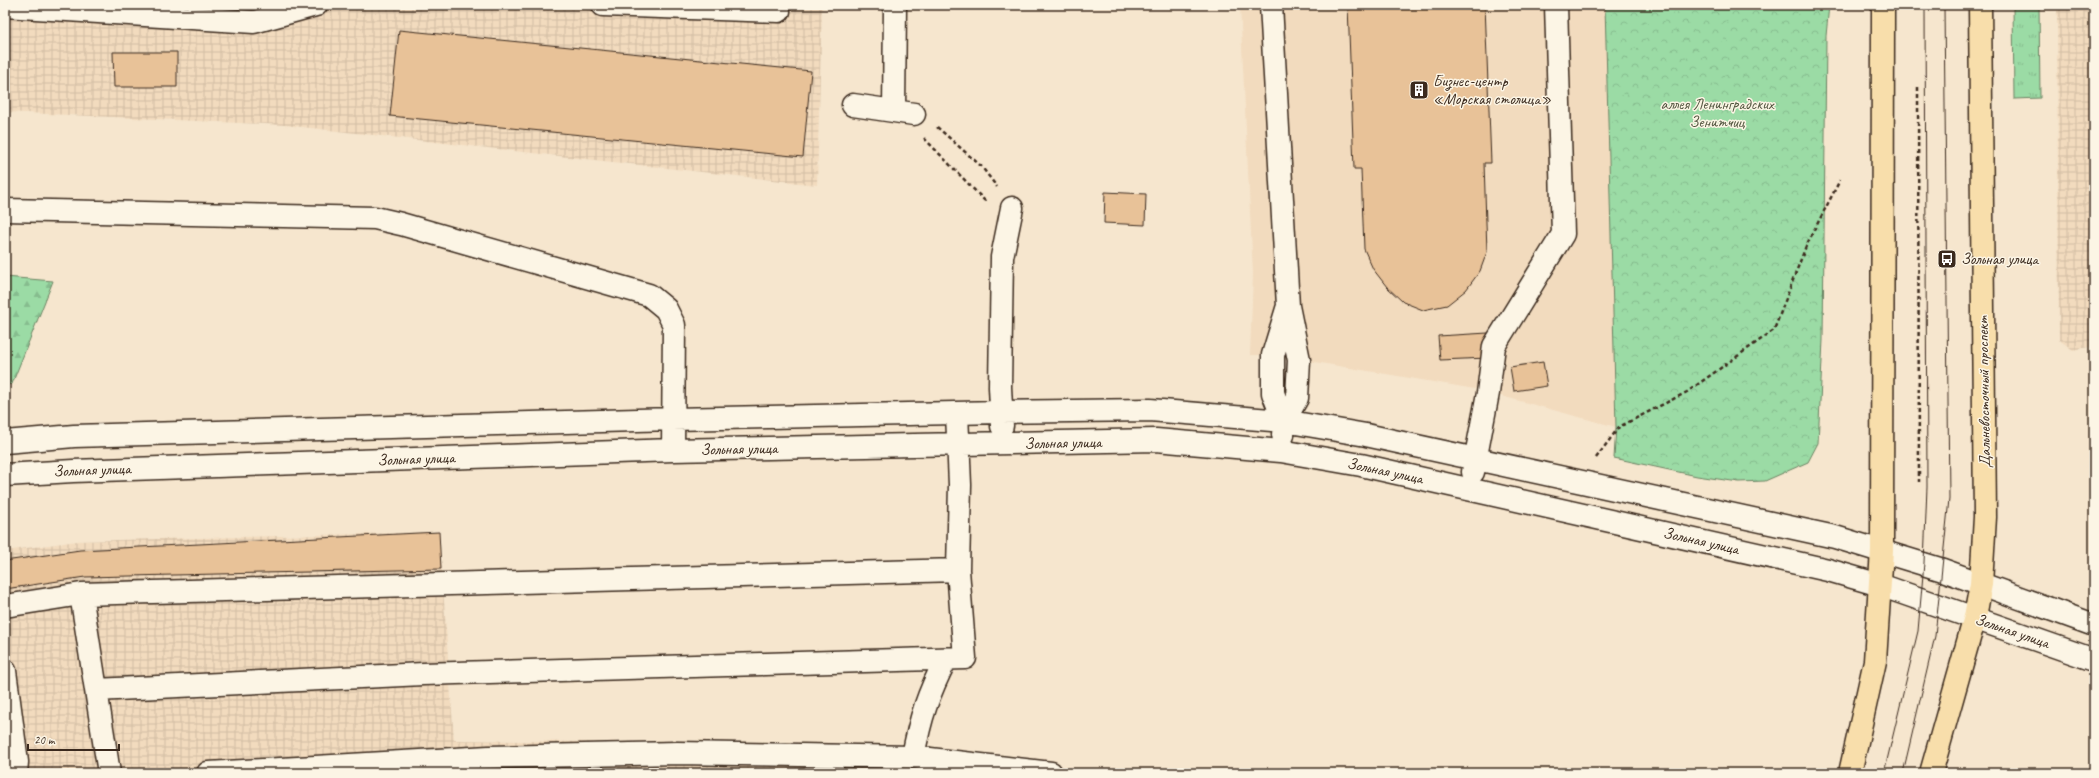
<svg xmlns="http://www.w3.org/2000/svg" width="2099" height="778" viewBox="0 0 2099 778" font-family="Caveat,sans-serif">
	<style>
		.built { fill: #f2dbbe }
		.industrial { fill: url(#industrial-grid) }
		.grass { fill: url(#grass-tufts); stroke: #6b8262 }
		.forest { fill: url(#forest-firs); stroke: #6b8262 }
		.park { fill: url(#park-crowns); stroke: #6b8262 }
		.building { fill: #e8c298; stroke: #3b2a1e }
		.lines { fill: none; stroke-linecap: round; stroke-linejoin: round }
		.minor-casing { stroke: #3b2a1e; stroke-width: 25 }
		.major-casing { stroke: #3b2a1e; stroke-width: 25 }
		.path { stroke: #3b2a1e; stroke-width: 2.5; stroke-dasharray: 4 3; stroke-linecap: butt }
		.minor { stroke: #fcf5e5; stroke-width: 22 }
		.major { stroke: #f8deab; stroke-width: 22 }
		.tram { stroke: #3b2a1e; stroke-width: 1 }
		.labels { text-anchor: middle; dominant-baseline: central; stroke-width: 3; stroke-linejoin: round; paint-order: stroke }
		.poi-label { font-size: 16px; fill: #3b2a1e; stroke: #fcf5e5; text-anchor: start }
		.park-label { font-size: 16px; fill: #535640; stroke: #fcf5e5 }
		.street-label { font-size: 16px; fill: #3b2a1e; stroke: #fcf5e5 }
	</style>
	<defs>
		<pattern id="industrial-grid" width="8" height="8" patternUnits="userSpaceOnUse"><rect width="8" height="8" fill="#f2dbbe"/><path d="M0 4h8M4 0v8" fill="none" stroke="#d0bca3"/></pattern>
		<pattern id="grass-tufts" width="24" height="20" patternUnits="userSpaceOnUse"><rect width="24" height="20" fill="#9bdba5"/><path d="M3 7l-1-3M5 7V3M7 7l1-3M15 17l-1-3M17 17v-4M19 17l1-3" fill="none" stroke="#86bc8e"/></pattern>
		<pattern id="forest-firs" width="22" height="20" patternUnits="userSpaceOnUse"><rect width="22" height="20" fill="#9bdba5"/><path d="M5 1l3.5 6h-7zM16 11l3.5 6h-7z" fill="#86bc8e"/></pattern>
		<pattern id="park-crowns" width="20" height="18" patternUnits="userSpaceOnUse"><rect width="20" height="18" fill="#9bdba5"/><path d="M2 6a3 3 0 1 1 6 0M12 15a3 3 0 1 1 6 0" fill="none" stroke="#86bc8e"/></pattern>
	</defs>
	<rect width="100%" height="100%" fill="#f6e6ce"/>
	<filter id="ink" filterUnits="userSpaceOnUse"><feTurbulence type="fractalNoise" baseFrequency=".025" numOctaves="2"/><feDisplacementMap in="SourceGraphic" scale="8" xChannelSelector="R" yChannelSelector="G"/><feConvolveMatrix kernelMatrix="1 2 1 2 8 2 1 2 1" color-interpolation-filters="sRGB"/></filter>
	<g filter="url(#ink)">
		<path class="built" d="M1240,5H1605L1616,427L1475,389L1273,355H1250L1253,274Z"/>
		<path class="industrial" d="M5,5H822L817,185L284,125L5,112Z
			M2057,5H2094V346L2073,350L2059,340Z
			M439,532L454,740L923,747L1100,773H5V551L77,541Z"/>
		<path class="grass" d="M2013,5H2039L2040,98L2014,99Z"/>
		<path class="forest" d="M5,277L53,281L12,384L5,385Z"/>
		<path class="park" d="M1605,5H1829L1826,36L1823,340L1818,443L1808,462L1765,481L1739,482L1697,476L1614,458L1616,427Z"/>
		<path class="building" d="M1348,5H1485L1491,163H1484L1487,252L1480,271L1466,290L1447,305L1423,310L1403,302L1387,287L1373,269L1364,249L1361,169H1354Z
			M399,30L811,71L803,157L390,116Z
			M113,52H177V87H114Z
			M1105,192L1146,194L1145,225L1104,223Z
			M1488,333V358L1440,360L1438,336Z
			M1543,362L1547,386L1514,391L1510,367Z
			M439,532L441,569L85,577L5,589V561L80,550Z
			M494,770H677L781,773H454Z"/>
		<g class="lines">
			<defs>
				<path id="minor" d="M603,5L779,11V5
					M1271,5L1288,306L1299,360L1297,398L1284,421L1283,435
					M5,6L254,22L316,5
					M853,105L914,114
					M894,111L895,5
					M5,210L375,218L401,224L649,295L666,309L674,325L673,450
					M1284,421L1273,393V355L1287,309
					M1002,426L1000,387L1002,257L1012,208
					M5,442L74,436L673,419L1001,412L1150,410L1284,421L1366,435L1835,537L1943,570L2094,625
					M1473,472L1488,393L1494,346L1563,234L1556,5
					M5,475L73,471L673,450L1156,440L1281,451L1361,465L1828,570L1880,585L2094,660
					M81,594L109,773
					M5,606L81,594L958,570
					M5,671L17,762L16,773
					M96,690L423,674L965,658L958,570L960,485L957,413
					M913,757C920,718 928,694 946,659
					M208,773L489,757L677,753L913,757L1051,773"/>
				<path id="major" d="M1850,773L1875,661L1882,550L1883,5
					M1931,773L1975,617L1981,584L1985,517L1980,5"/>
			</defs>
			<use href="#minor" class="minor-casing"/>
			<use href="#major" class="major-casing"/>
			<path class="path" d="M1918,87L1919,482
				M937,127L981,166L997,187
				M924,138L986,202
				M1596,458L1619,427L1687,392L1774,330L1806,246L1840,180"/>
			<use href="#minor" class="minor"/>
			<use href="#major" class="major"/>
			<path class="tram" d="M1884,773L1918,631L1924,563L1927,487L1925,5
				M1903,773L1935,636L1949,499L1944,5"/>
		</g>
	</g>
	<defs>
		<symbol id="building-square" viewBox="-11 -11 22 22"><rect x="-9" y="-9" width="18" height="18" rx="4" fill="#3b2a1e" stroke="#fcf5e5"/><path d="M-4-6H4V6H1V3H-1V6H-4ZM-2.5-4.3h1.7v1.8h-1.7ZM.8-4.3h1.7v1.8H.8ZM-2.5-1h1.7V.8h-1.7ZM.8-1h1.7V.8H.8Z" fill="#fff"/></symbol>
		<symbol id="bus-square" viewBox="-11 -11 22 22"><rect x="-9" y="-9" width="18" height="18" rx="4" fill="#3b2a1e" stroke="#fcf5e5"/><path d="M-5-6H5V4H4V6H2V4H-2V6H-4V4H-5ZM-3.5-4V0h7V-4ZM-3.5 1.2v1.5H-2V1.2ZM2 1.2v1.5H3.5V1.2Z" fill="#fff"/></symbol>
	</defs>
	<g fill-rule="evenodd">
		<use href="#building-square" x="1408" y="79" width="22" height="22"/>
		<use href="#bus-square" x="1936" y="248" width="22" height="22"/>
	</g>
	<g class="labels">
		<g class="poi-label">
			<text x="1433" y="81">Бизнес-центр<tspan x="1433" dy="18">«Морская столица»</tspan></text>
			<text x="1961" y="259">Зольная улица</text>
		</g>
		<g class="park-label">
			<text x="1717" y="104">аллея Ленинградских<tspan x="1717" dy="18">Зенитчиц</tspan></text>
		</g>
		<g class="street-label">
			<text transform="translate(1984 392) rotate(-91)">Дальневосточный проспект</text>
			<text transform="translate(1063 443) rotate(-1)">Зольная улица</text>
			<text transform="translate(739 449) rotate(-1)">Зольная улица</text>
			<text transform="translate(416 459) rotate(-2)">Зольная улица</text>
			<text transform="translate(92 470) rotate(-2)">Зольная улица</text>
			<text transform="translate(1385 471) rotate(12)">Зольная улица</text>
			<text transform="translate(1701 541) rotate(13)">Зольная улица</text>
			<text transform="translate(2012 631) rotate(19)">Зольная улица</text>
		</g>
	</g>
	<rect width="2099" height="778" fill="none" stroke="#fcf5e5" stroke-width="20"/>
	<rect x="10" y="10" width="2079" height="758" fill="none" stroke="#3b2a1e" stroke-width="1.5" filter="url(#ink)"/>
	<path d="M28 744v6h91v-6" fill="none" stroke="#3b2a1e" stroke-width="2"/>
	<text x="34" y="744" font-size="12" fill="#3b2a1e" stroke="#fcf5e5" stroke-width="3" paint-order="stroke">20 m</text>
</svg>
